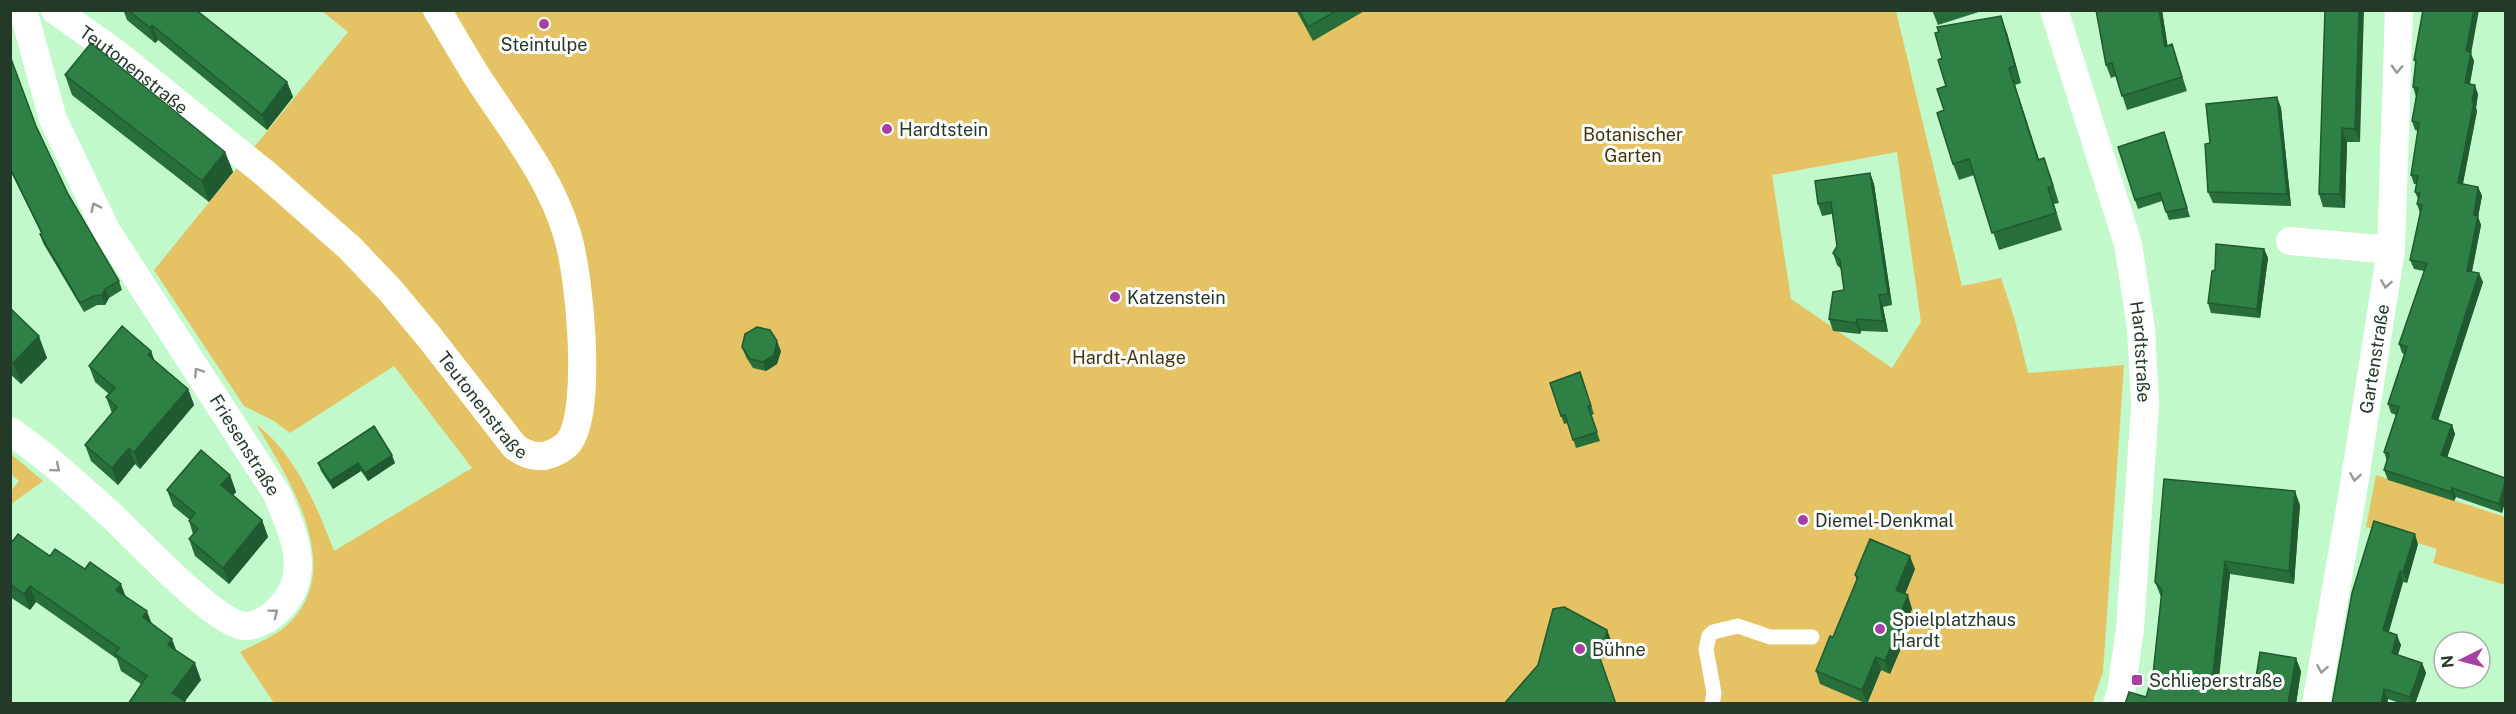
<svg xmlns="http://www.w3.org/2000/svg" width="2516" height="714" viewBox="0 0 2516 714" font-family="'Public Sans',sans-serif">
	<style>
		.green { fill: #e5c263; fill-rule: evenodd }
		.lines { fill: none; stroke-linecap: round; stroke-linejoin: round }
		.lane { stroke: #fff; stroke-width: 15 }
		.street { stroke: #fff; stroke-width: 28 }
		.wall { fill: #286e3a }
		.shaded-wall { fill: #205a30 }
		.building { fill: #2e8044; stroke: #205a30; stroke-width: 1.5 }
		.oneway { stroke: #929c94 }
		.poi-dot { fill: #a740a3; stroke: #fff; stroke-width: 2 }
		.labels { text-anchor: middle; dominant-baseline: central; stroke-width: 6; stroke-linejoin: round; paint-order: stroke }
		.poi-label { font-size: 18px; fill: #243a28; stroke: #fff; text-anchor: start }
		.street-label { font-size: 18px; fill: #243a28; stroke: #fff }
		.park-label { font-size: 18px; fill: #43340a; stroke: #fff }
	</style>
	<rect width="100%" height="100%" fill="#c1f9ca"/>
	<path class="green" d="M322,11H1896L1962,286L2001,278L2014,317L2028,373L2124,365L2103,672L2092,704L274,703L240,652C255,644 274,637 287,625C348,570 288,477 256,424C295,454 317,506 334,551L472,468L394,366L290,433L274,421L244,406L154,270L348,32ZM1897,152L1921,322L1892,368L1791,299L1772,175Z
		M11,454L43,481L11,504V491L19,481L11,474Z
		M2376,475L2505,517V585L2433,563L2437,549L2366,527Z"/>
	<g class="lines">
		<path class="lane" d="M1712,704L1714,693L1706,649L1709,636L1713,632L1738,626L1770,637H1812"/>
		<g class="street">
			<path id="s1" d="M55,10L117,54L267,175L350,248L390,290L430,338L514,446C525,455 537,459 551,454C560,450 568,446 572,437C591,399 580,276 567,234C550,177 512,130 480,81C465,58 452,34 437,10"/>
			<path id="s2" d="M2054,10L2128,244L2141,328L2145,405L2130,629L2121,692L2117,704"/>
			<path d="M2290,241L2391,250"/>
			<path d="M10,431C43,453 82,489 112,516C137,539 214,623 244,626C260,627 277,613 286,601C311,567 291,529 277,494L106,230L53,119L23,10"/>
			<path id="s3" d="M2316,704L2352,497L2391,250L2399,10"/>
		</g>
	</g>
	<path class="wall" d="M121,10H196L287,82L293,97L267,130L158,40L155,43L127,20L124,12Z
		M1296,10H1366L1313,41Z
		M1932,10H1985L1938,25Z
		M2096,10H2162L2167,46L2172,44L2187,91L2127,110L2116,76L2111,78L2106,65Z
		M2325,10L2360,142H2347L2345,208L2323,207L2319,194Z
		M2007,33L2021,83L2015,85L2039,159L2050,174L2059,203L2054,204L2062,230L1999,250L1974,175L1959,180L1953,164L1944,110L1946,86Z
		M2471,54L2474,61L2470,84L2478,94L2476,108L2477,111L2463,184L2478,187L2482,196L2478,217L2481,225L2472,272L2483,282L2438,420L2452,425L2455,434L2447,457L2505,478L2502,513L2456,497L2454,501L2388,480L2384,470L2387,461L2384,452L2396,415L2391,413L2388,404L2404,354L2402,353L2399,344L2424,271L2414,269L2410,260L2420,213L2417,204L2418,199L2415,192L2417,184H2414L2411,175L2418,131L2415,130L2412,121L2416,97L2413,87L2416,64L2414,60Z
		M10,56L36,126L68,194L119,281L122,290L109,298L105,305H97L84,312L43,243L40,234L41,233L10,170Z
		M65,75L225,152L233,172L209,202L72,95Z
		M2277,97L2281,108L2291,206L2213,203L2208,192L2210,143Z
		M2164,132L2167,141L2190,217L2169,220L2162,201L2138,209L2135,200Z
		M1870,173L1874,184L1892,305L1883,307L1888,332L1861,331L1860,334L1833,331L1829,319L1844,290L1841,269L1837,265L1833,253L1837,246L1832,214L1822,216L1818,204Z
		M2264,249L2268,258L2260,318L2211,313L2208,303L2215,270Z
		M10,308L47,358L21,384L10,374Z
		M742,347L781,351L777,364L766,371L753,368L746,357Z
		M151,351L154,360L188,389L194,405L140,469L135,464L118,485L91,461L85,445L112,413L106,397L109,394L95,382L89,366Z
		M1580,372L1594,414L1591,415L1600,441L1576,448L1568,423L1564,424L1550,383Z
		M318,463H395L368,481L361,471L333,489L321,471Z
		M230,475L236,492L233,495L262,520L268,537L229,584L195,556L189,539L193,534L189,521L190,520L173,506L167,490Z
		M2300,505L2294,584L2230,574L2218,684L2254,690L2301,671L2296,704L2146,697L2153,674L2161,597L2155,582Z
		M10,539L50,556L125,596L176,650L201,680L185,701V704H128L141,684L121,671L117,659L36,602L30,610L10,597Z
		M2418,544L2407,583L2403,582L2389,632L2401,645L2398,655L2422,663L2426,673L2415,704H2402L2388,699L2387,704L2352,593Z
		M1915,569L1905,594L1912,609L1901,635L1904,641L1890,674L1881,670L1867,704L1820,684L1816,671L1833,637L1857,581L1855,575Z
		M1607,630L1612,643L1609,656L1601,659L1538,665Z"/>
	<path class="shaded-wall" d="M2159,10H2162L2170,60L2165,47Z
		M2359,10H2364L2360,142L2355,129Z
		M2474,10H2479L2471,54L2474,61L2468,92L2465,83L2466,51Z
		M2001,16L2007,33L2021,83L2015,66Z
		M152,25L158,40L155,43L150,28Z
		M2009,68L2015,85L2044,176L2038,160Z
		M287,82L293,97L267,130L262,115Z
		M2475,85L2478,94L2476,108L2477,111L2461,192L2458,183Z
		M2277,97L2281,108L2291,206L2287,194Z
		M2342,128L2347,142L2345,208L2340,194Z
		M225,152L233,172L209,202L202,181Z
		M1870,173L1874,184L1892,305L1888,294Z
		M2478,187L2482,196L2478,217L2481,225L2470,280L2467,271Z
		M2264,249L2268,258L2260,318L2257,309Z
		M2479,273L2483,282L2436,427L2432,418Z
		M105,289L109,298L105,305L102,295Z
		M1879,295L1883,307L1888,332L1883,321Z
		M1857,319L1861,331L1860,334L1856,323Z
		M39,336L47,358L21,384L13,363Z
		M777,341L781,351L777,364L766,371L763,362Z
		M151,351L157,368L148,355Z
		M188,389L194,405L140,469L134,452Z
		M2452,425L2455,434L2445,464L2441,455Z
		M129,448L135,464L118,485L112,468Z
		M392,455L395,463L368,481L365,473Z
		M358,463L361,471L333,489L330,481Z
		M230,475L236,492L227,502L221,485Z
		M2505,483V503L2502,513L2499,504Z
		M2452,488L2456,497L2454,501L2451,492Z
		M2295,491L2300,505L2294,584L2289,571Z
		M262,520L268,537L229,584L223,568Z
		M2415,534L2418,544L2407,583L2403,572Z
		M1910,556L1915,569L1901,604L1896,590Z
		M2225,561L2230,574L2217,697L2212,683Z
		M2400,571L2403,582L2386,640L2383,630Z
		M121,584L127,600L116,590Z
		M30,586L36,602L30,610L24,594Z
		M1908,595L1912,609L1901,635L1904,641L1890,674L1885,661L1895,627Z
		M147,611L153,627L143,617Z
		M1607,630L1612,643L1609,656L1604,643Z
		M2397,635L2401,645L2395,663L2392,653Z
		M172,639L178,655L168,645Z
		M1876,657L1881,670L1867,704L1862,690Z
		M2296,658L2301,671L2296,704H2288Z
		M195,663L201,680L185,701V704H176L172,693Z
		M2422,663L2426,673L2415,704H2413L2410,697Z
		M2384,689L2388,699L2387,704H2381Z"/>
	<path class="building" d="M128,10H196L287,82L262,115L152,25L150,28Z
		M1299,10H1338L1308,27Z
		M2096,10H2159L2165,47L2172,44L2182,77L2122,96L2112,63L2106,65Z
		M2325,10H2359L2355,129L2342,128L2340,194H2319Z
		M2423,10H2474L2466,51L2471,52L2465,83L2475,85L2472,102H2474L2458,183L2478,187L2474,215L2478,216L2467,271L2479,273L2432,418L2452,425L2441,455L2505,478V483L2499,504L2452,488L2451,492L2384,470L2389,454L2384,452L2399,407L2388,404L2407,347L2399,344L2427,263L2410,260L2422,205L2417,204L2420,193L2415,192L2418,176L2411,175L2419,123L2412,121L2418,88L2413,87L2416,60H2414Z
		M2001,16L2015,66L2009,68L2038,160L2044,158L2053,186L2048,188L2056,213L1992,233L1969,159L1953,164L1937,113L1944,110L1937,89L1946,86L1938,60L1942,58L1935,33L1939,32L1937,27Z
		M91,43L225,152L202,181L65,75Z
		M10,56L36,126L68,194L119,281L105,289L102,295L94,296L80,303L40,234L42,233L10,168Z
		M2277,97L2287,194L2208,192L2205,144L2210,143L2206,104Z
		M2164,132L2187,208L2166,212L2160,193L2135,200L2118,147Z
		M1870,173L1888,294L1879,295L1883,321L1857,319L1856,323L1829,319L1833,292L1844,290L1840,260L1833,253L1837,246L1831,202L1818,204L1815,181Z
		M2216,244L2264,249L2257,309L2208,303L2212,271L2215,270Z
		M10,308L39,336L13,363L10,360Z
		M122,326L151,351L148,355L188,389L134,452L129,448L112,468L85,445L117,407L106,397L115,388L89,366Z
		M757,327L770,330L777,341L774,355L763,362L750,359L742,347L745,334Z
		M1580,372L1591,406H1588L1597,432L1573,440L1565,415L1561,416L1550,383Z
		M374,426L392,455L365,473L358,463L330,481L318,463Z
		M201,450L230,475L221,485L262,520L223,568L189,539L198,529L189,521L195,513L167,490Z
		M2164,479L2295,491L2289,571L2225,561L2212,683L2254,690L2260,652L2296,658L2288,704H2125L2129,692L2146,697L2153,674L2162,590L2155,582Z
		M2374,521L2415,534L2403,572L2400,571L2383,630L2397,635L2392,653L2422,663L2410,697L2384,689L2381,704H2332L2352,593Z
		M18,534L50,556L55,549L85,569L90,562L121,584L116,590L147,611L143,617L172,639L168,645L195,663L172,693L185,701L183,704H128L147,676L115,654L119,648L30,586L24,594L10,584V539L13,541Z
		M1870,539L1910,556L1896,590L1908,595L1895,627L1899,628L1885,661L1876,657L1862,690L1816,671L1830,636L1833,637L1858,577L1855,575Z
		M1564,607L1607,630L1604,643L1596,647L1616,704H1504L1538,665L1553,609Z"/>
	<defs><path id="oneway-chevron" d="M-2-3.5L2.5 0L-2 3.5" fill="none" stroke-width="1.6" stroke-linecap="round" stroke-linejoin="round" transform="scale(1.5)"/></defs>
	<g class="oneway">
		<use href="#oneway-chevron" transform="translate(2397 69) rotate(92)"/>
		<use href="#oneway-chevron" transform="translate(95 207) rotate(-116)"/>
		<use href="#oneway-chevron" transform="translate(2386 284) rotate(99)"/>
		<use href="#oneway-chevron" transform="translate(198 372) rotate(-123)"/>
		<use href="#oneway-chevron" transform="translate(56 468) rotate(40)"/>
		<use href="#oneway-chevron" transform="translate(2355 477) rotate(99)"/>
		<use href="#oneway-chevron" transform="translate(274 613) rotate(-37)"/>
		<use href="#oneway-chevron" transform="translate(2322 669) rotate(100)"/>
	</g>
	<g class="poi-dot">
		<circle cx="544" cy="24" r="6"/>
		<circle cx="887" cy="129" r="6"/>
		<circle cx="1115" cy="297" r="6"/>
		<circle cx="1803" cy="520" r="6"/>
		<circle cx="1880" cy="629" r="6"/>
		<circle cx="1580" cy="649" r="6"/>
		<rect x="2131" y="674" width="12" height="12" rx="3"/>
	</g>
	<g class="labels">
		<g class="poi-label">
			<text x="544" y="44" text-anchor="middle">Steintulpe</text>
			<text x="899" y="129">Hardtstein</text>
			<text x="1127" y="297">Katzenstein</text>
			<text x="1815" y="520">Diemel-Denkmal</text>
			<text x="1892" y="619">Spielplatzhaus<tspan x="1892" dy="21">Hardt</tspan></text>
			<text x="1592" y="649">Bühne</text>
			<text x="2149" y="680">Schlieperstraße</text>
		</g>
		<g class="street-label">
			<text stroke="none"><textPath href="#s1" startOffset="99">Teutonenstraße</textPath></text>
			<text stroke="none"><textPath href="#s2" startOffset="354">Hardtstraße</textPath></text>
			<text stroke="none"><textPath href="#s3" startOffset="350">Gartenstraße</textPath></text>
			<text stroke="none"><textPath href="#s1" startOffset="585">Teutonenstraße</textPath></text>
			<text transform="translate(245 445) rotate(58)">Friesenstraße</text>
		</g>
		<g class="park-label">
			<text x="1633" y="134">Botanischer<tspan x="1633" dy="21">Garten</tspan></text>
			<text x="1129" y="357">Hardt-Anlage</text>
		</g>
	</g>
	<rect width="2516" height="714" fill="none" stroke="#243a28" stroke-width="24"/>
	<g transform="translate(2462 660) rotate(264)"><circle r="28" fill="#ffffff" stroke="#a7b0a9" stroke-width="1.5"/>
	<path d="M0-4.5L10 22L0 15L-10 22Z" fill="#a740a3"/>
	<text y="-9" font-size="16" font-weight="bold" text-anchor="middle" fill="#243a28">N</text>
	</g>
</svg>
